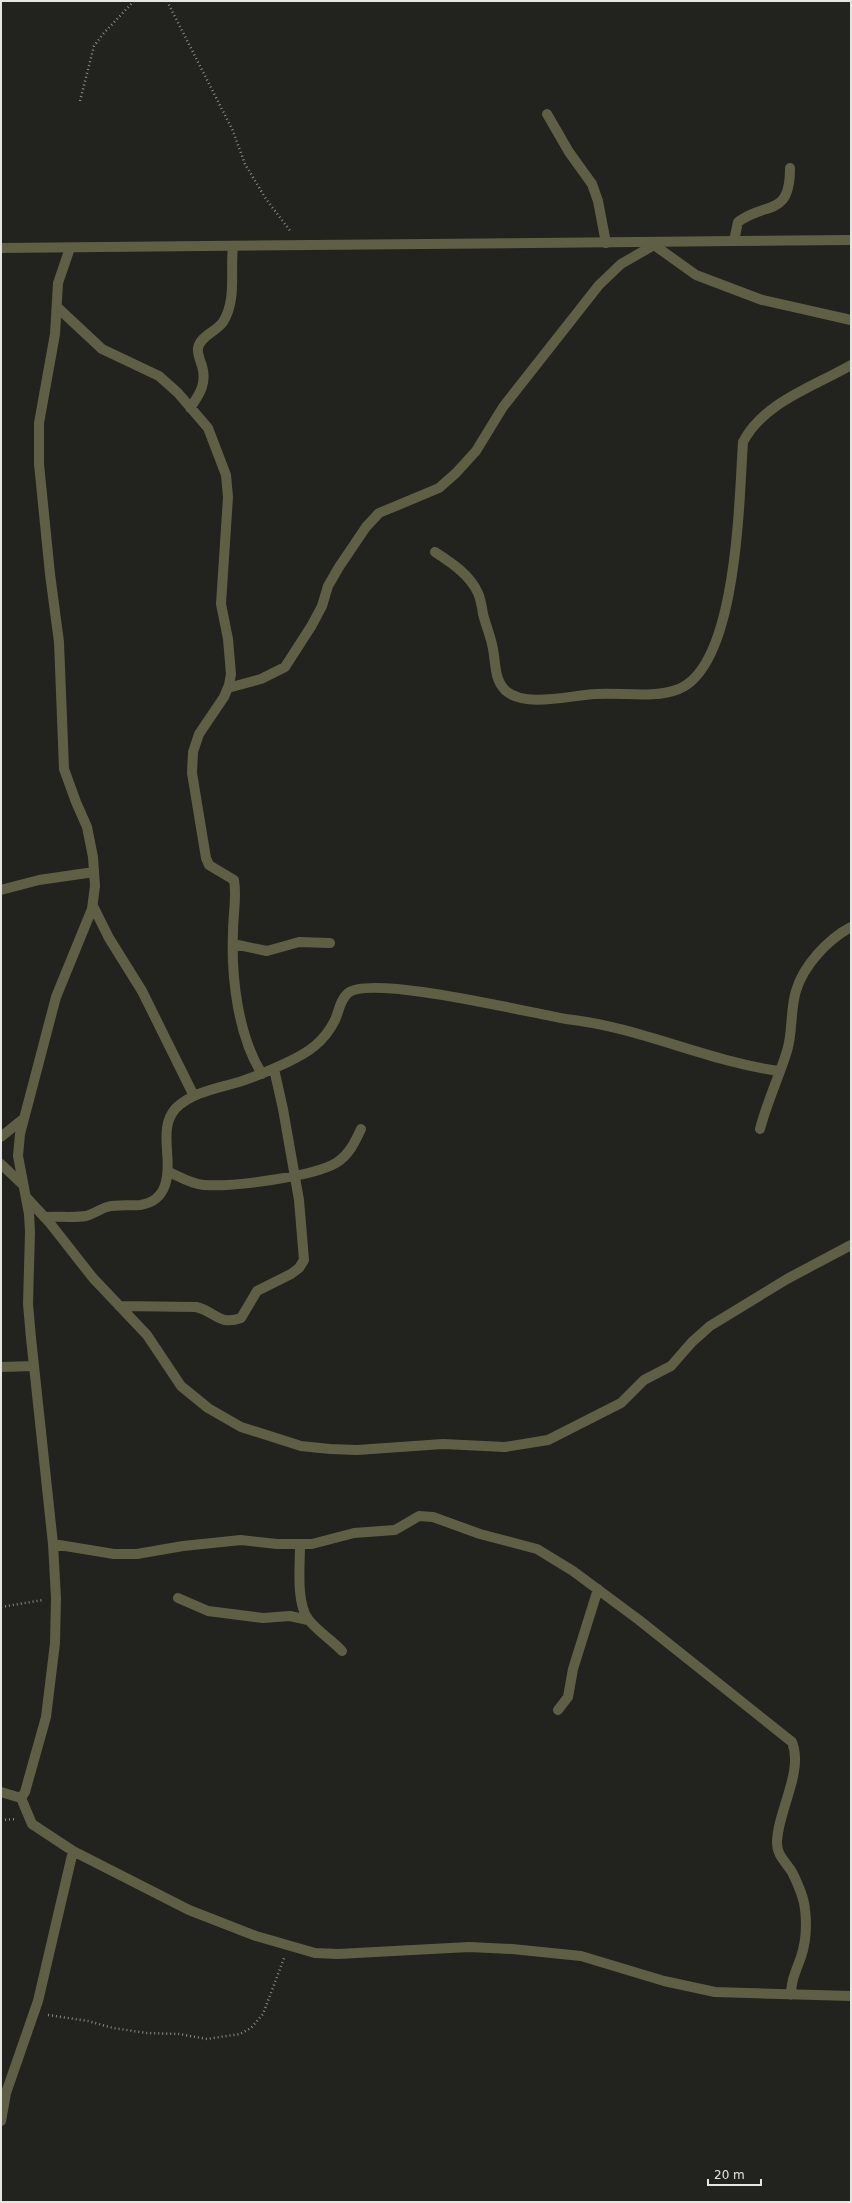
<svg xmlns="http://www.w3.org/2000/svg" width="852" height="2203" viewBox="0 0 852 2203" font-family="'DejaVu Sans',sans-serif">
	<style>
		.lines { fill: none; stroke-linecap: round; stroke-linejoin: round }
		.path { stroke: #8a8a87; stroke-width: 2.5; stroke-dasharray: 1 3; stroke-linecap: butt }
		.minor { stroke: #5f5f46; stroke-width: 10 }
		.tertiary { stroke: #5f5f46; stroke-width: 10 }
	</style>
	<rect width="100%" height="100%" fill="#22221e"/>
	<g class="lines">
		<path class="path" d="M167,1L233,131L245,164L266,199L291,232
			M80,101L94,46L103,34L134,1
			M1,1607L43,1600
			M1,1820L16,1819
			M48,2015L88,2021L113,2028L147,2033L179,2034L207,2039L240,2034L251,2028L263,2014L284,1958"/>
		<path class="minor" d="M547,114L569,152L592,184L598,201L606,243
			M734,241L738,222C766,201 790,218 790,168
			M648,244L654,245L696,275L762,300L851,320
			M70,248L58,283L55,334L39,423V464L50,574L59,642L64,769L76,802L87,827L93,857L95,886L92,909L56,997L20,1134L18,1156L29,1214L30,1232L28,1304L31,1338L53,1544L56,1598L55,1643L46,1717L25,1792L21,1798L32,1824L73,1851L189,1910L256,1936L315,1953L338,1954L469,1947L512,1949L581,1956L664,1981L715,1992L851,1996
			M57,307L102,349L159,376L178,393L208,428L226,475L228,497L221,604L228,639L231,674L229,685L224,697L199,734L193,752L192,773L206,858L209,865L234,880C237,897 233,915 233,932C231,977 238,1036 262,1074
			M190,408C200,394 207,383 202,366C200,360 197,353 198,348C200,336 217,331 223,322C237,300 230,270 233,246
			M435,552C452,563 470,575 478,593C481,600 482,607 483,614C486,626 491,637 493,649C496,664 494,680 506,691C526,708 572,695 595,694C623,692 653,699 679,689C738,664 739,498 743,442C764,402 813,387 851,365
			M228,688L261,679L285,667L312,625L322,606L328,586L339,567L366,527L379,513L439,488L456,473L476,451L503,407L599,285L621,264L654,245
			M1,890L39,880L94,872
			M93,906L109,938L142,991L194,1096
			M233,944L267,951L299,942L330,943
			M760,1129C767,1102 779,1077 787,1051C793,1032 790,1010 796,991C803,966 828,939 851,927
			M1,1137L23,1119
			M1,1164L22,1184
			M169,1172C180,1177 191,1184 204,1185C232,1187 312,1177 336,1163C349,1155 355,1142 361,1129
			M26,1197L49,1222L93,1278L147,1335L181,1386L208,1408L241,1427L301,1446L330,1449L357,1450L443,1444L505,1447L548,1440L621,1403L644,1380L671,1366L692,1342L710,1326L787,1279L851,1245
			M44,1217C58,1216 73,1218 86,1216C94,1214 100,1209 107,1207C118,1204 130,1206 140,1205C169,1201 169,1173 167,1151C166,1135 165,1120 176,1108C194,1091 220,1088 242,1081C258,1076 273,1069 288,1062C309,1052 324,1042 335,1020C339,1011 340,1000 348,993C371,974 530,1013 566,1019C640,1027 706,1061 779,1071
			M119,1306L196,1307C215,1311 218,1326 241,1318L257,1291L291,1274L299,1268L304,1260L299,1200L283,1109L274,1069
			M1,1367L33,1366
			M53,1544L114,1554H137L183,1546L241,1540L277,1544H312L354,1533L395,1530L419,1516L433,1517L480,1534L537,1549L573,1571L639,1620L792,1742C804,1772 777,1812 777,1843C777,1856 786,1862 792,1872C797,1882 804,1898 805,1909C807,1926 806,1942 801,1957C796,1971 791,1980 791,1995
			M300,1545C300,1566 296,1602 308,1619C317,1631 332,1640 342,1651
			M178,1598L208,1611L263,1618L290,1616L308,1620
			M558,1710L568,1697L573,1669L598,1589
			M1,1792L21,1798
			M1,2121L6,2093L38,2001L73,1851"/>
		<path class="tertiary" d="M1,248L851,240"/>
	</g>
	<rect width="852" height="2203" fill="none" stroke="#e5e5e2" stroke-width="4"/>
	<path d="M708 2179v6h53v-6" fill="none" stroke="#e5e5e2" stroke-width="2"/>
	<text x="714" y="2179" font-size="12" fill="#e5e5e2" stroke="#22221e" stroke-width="3" paint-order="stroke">20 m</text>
</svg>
